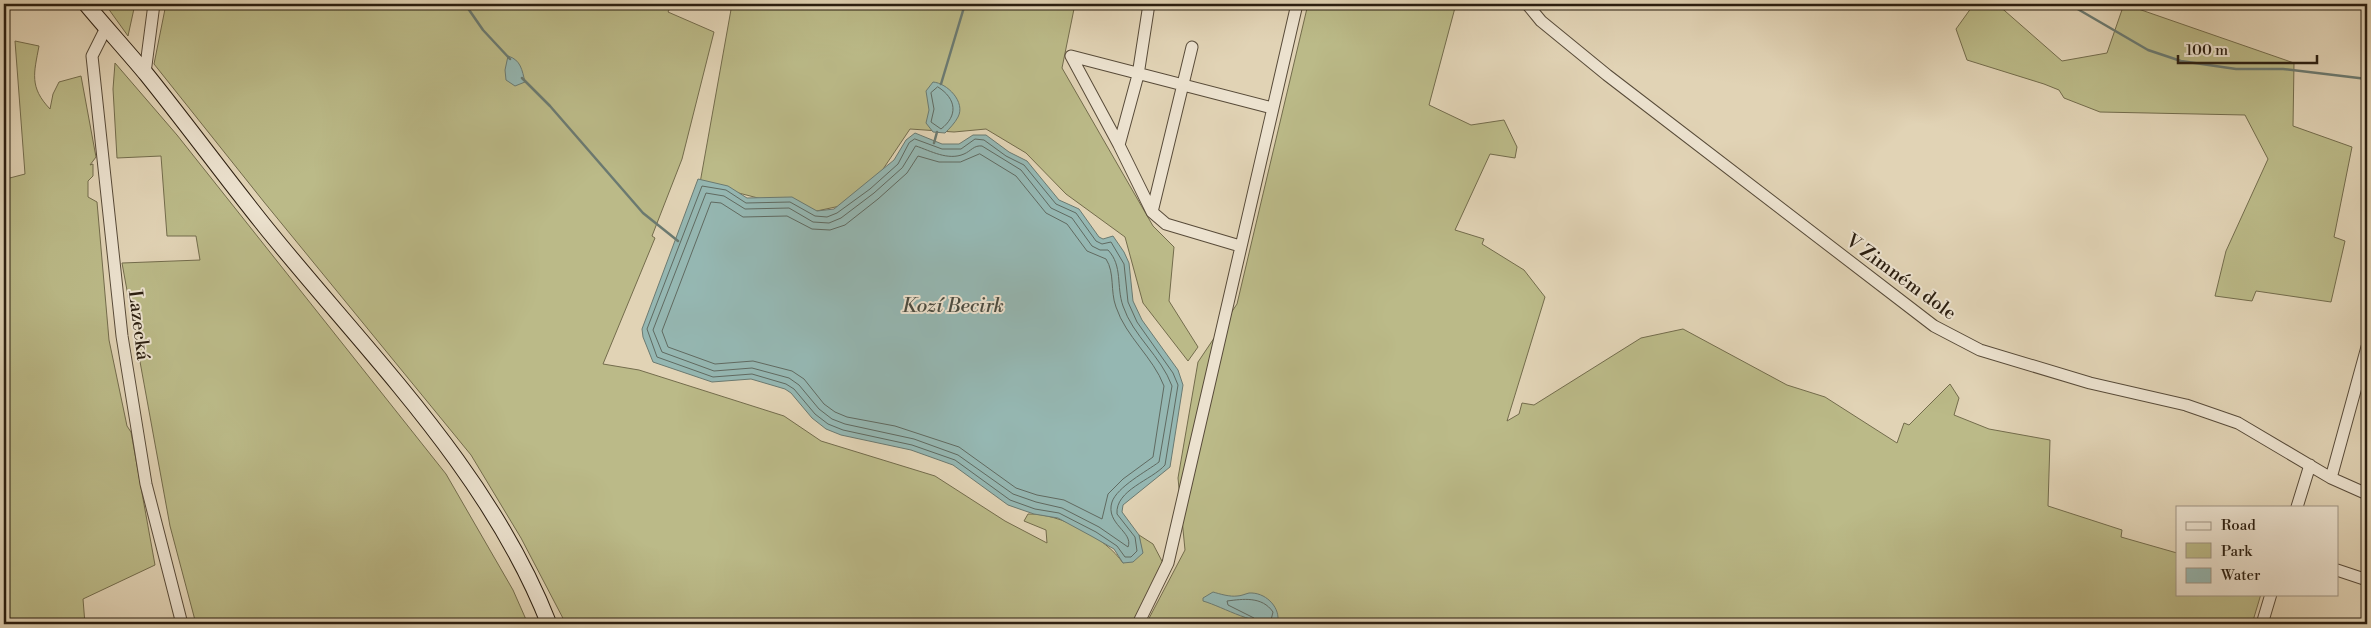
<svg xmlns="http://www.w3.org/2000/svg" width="2371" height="628" viewBox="0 0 2371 628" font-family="'Libre Bodoni',serif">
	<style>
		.green { fill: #bbba88; stroke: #736c4c }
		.water { fill: #95b7b2; stroke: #6b7a71 }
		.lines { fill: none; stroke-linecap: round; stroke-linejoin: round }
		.shore { stroke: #606a61; stroke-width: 1 }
		.stream { stroke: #6b7a71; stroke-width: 2.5 }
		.street-casing { stroke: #584b39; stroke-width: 13 }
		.secondary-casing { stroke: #2b1e10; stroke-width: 17 }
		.street { stroke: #ece2cf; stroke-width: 11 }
		.secondary { stroke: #ece2cf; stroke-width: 15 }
		.labels { text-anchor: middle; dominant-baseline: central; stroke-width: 4; stroke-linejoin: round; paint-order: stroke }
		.street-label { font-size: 19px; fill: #2b1e10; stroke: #ece2cf }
		.water-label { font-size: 20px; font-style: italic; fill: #4b4c41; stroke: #ece2cf }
	</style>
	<rect width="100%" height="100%" fill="#e1d3b5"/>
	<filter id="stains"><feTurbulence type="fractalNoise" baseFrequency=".004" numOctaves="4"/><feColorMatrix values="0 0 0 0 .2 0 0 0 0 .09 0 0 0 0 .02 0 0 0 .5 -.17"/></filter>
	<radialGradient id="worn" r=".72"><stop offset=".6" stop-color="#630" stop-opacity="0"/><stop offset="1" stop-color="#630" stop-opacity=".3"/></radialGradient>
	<path class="green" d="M105,4H135L128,36Z
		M166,4H672L668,12L714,32L682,159L652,236L655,238L603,364L639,370L784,416L821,441L935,476L1005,521L1047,543L1046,530L1024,521L1028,514C1060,513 1106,538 1123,563L1142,553L1139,535L1153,544L1164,565L1134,624H566L521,538L471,455L264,202L154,64Z
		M732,4H1075L1062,68L1153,226L1174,247L1169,301L1198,347L1188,361L1143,303L1125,237L1066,194L1026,153L986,129L954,132L910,129L873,184L840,206L812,212L700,183Z
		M1308,4H1456L1429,105L1471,125L1504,120L1517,147L1515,158L1490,154L1455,230L1484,239L1482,244L1524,270L1545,297L1507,421L1519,414L1522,403L1534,405L1641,338L1683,329L1787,385L1825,397L1897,443L1904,423L1909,425L1950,384L1959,398L1954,415L1989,429L2050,440L2048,506L2122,530L2121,537L2177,553V594H2261L2252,624H1146L1185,550L1178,478L1198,362L1237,304Z
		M1974,4H1997L2062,61L2107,53L2124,4L2294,63L2293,126L2352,147L2334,237L2345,241L2331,302L2256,291L2252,301L2215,296L2226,251L2268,159L2245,115L2100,112L2064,98L2059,90L2044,84L1967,60L1956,29Z
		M15,41L39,46C34,73 29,87 50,109L53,94L59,82L81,76L96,157L90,165L93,164V176L88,181V197L97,202L109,340L127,426L131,432L155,565L83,599L85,624H4V156L6,179L25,174Z
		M115,63L177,135L446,474L513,590L528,624H196L170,526L122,263L200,260L196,236H167L161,156L117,158L113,89Z"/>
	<path class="water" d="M508,56C521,60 522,70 525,82L515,86L506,80L505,70Z
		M933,82C947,83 966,102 958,117C955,123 949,129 945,133L933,132L926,123L929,110L926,91Z
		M915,133L942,144H959L973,135H986L1009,152L1027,161L1059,200L1079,209L1099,237L1103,239L1113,236L1124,252L1129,263L1133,301L1142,320L1178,370L1183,385L1170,467L1123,505L1122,512L1139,535L1143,553L1133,562L1123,563L1114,549L1093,537L1058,518L1034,514L1008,505L953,465L911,450L841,435L826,429L812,418L791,393L785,389L751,379L712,382L653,362L643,337L642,329L698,179L728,186L747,198L792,197L817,211L834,209L894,160L906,140Z
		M1213,592C1220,594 1230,597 1237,596C1241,596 1245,594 1249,593C1265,592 1279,606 1278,620C1257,628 1224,607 1203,601V598Z"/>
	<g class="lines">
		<path class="shore" d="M938,87C957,99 958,116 941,129L931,122L934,109L931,93Z
			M915,139L942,149H961L975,139L984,140L1006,156L1024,165L1056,204L1076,213L1096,241L1102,244L1111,242L1124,264L1128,302L1137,322L1173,373L1178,385L1165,465C1152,480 1115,490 1117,514L1135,537L1137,551L1131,557H1125L1117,546L1096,532L1059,513L1035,509L1010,500L955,460L912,445L843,430L828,424L815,414L794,389L786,384L752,374L713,377L657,357L647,329L702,186L726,190L746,203L790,202L815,216L827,217L837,213L870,189L898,164L909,143Z
			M916,146C931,151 948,161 964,154C971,151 974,145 982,146L1021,170L1051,208L1072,218L1092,246L1100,250H1108C1123,266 1116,286 1123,306C1133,336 1161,356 1172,386L1159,462C1147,471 1117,487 1112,502C1105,524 1134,532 1128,547L1099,527L1062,508L1036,502L1013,494L958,455L914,439L845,424L832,419L819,409L799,385L789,378L752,368L714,371L662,352L653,330L706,193L724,196L745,209L789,208L813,222L829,223L841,218L874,193L902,168Z
			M980,154L1016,176L1046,213L1067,224L1087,251L1106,259C1115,273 1110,291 1116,307C1126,337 1153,357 1164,386L1153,457L1123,479L1108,494L1102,519L1064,500L1037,495L1016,488L959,447L895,426L847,417L835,412L824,404L804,379L792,371L753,361L715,364L668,347L662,331L711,202L721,203L743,217L787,216L812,229L830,230L845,225L878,199L907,173L918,156L939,162H960Z
			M1256,624L1254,618L1228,605L1227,601C1243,599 1262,596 1273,612L1270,624"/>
		<path class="stream" d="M465,4L483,30L510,59
			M2069,4L2148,50L2181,61L2236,69H2283L2367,79
			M522,78L550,106L643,213L678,241
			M941,84L965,4
			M934,143L937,132"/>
		<defs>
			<path id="street" d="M1149,4L1138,75L1119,145L1152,212L1166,224L1240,246
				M1527,4L1541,21L1607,75L1934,326L1980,350L2090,383L2186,405L2238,423L2331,478L2367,494
				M106,28L92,56L122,336L146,484L182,624
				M145,73L154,4
				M1119,145L1071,56L1272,108
				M1152,212L1192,47
				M2331,478L2367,347
				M2297,507L2310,465
				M2337,570L2367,580
				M1138,624L1168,563L1297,4
				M2262,624L2271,594"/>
			<path id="secondary" d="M86,4C106,28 127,51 147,75C188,126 226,178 267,229C369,355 489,471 549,624"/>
		</defs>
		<use href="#street" class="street-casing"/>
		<use href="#secondary" class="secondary-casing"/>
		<use href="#street" class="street"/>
		<use href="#secondary" class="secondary"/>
	</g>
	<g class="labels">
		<g class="street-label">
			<text transform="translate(1901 277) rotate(36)">V Zimném dole</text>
			<text transform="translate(139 325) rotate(83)">Lazecká</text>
		</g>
		<g class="water-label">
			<text x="953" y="306">Kozí Becirk</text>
		</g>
	</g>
	<rect width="2371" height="628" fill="none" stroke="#e1d3b5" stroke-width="20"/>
	<rect x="5" y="5" width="2361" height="618" fill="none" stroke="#2b1e10" stroke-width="2.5"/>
	<rect x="10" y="10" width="2351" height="608" fill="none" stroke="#2b1e10"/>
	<rect x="2176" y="506" width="162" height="90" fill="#ece2cf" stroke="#9f9483"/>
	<rect x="2186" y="522" width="25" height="8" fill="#ece2cf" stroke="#9f9483"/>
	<text x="2221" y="530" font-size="15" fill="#2b1e10">Road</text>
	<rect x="2186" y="543" width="25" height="15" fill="#bbba88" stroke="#9f9483"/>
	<text x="2221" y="556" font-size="15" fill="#2b1e10">Park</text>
	<rect x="2186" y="568" width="25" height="15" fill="#95b7b2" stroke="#9f9483"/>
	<text x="2221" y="580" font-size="15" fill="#2b1e10">Water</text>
	<path d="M2178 55v8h139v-8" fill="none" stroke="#2b1e10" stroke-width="2.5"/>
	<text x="2186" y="55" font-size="15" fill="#2b1e10" stroke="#ece2cf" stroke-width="4" paint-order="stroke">100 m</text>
	<rect width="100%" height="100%" filter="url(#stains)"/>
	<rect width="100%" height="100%" fill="url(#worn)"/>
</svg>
